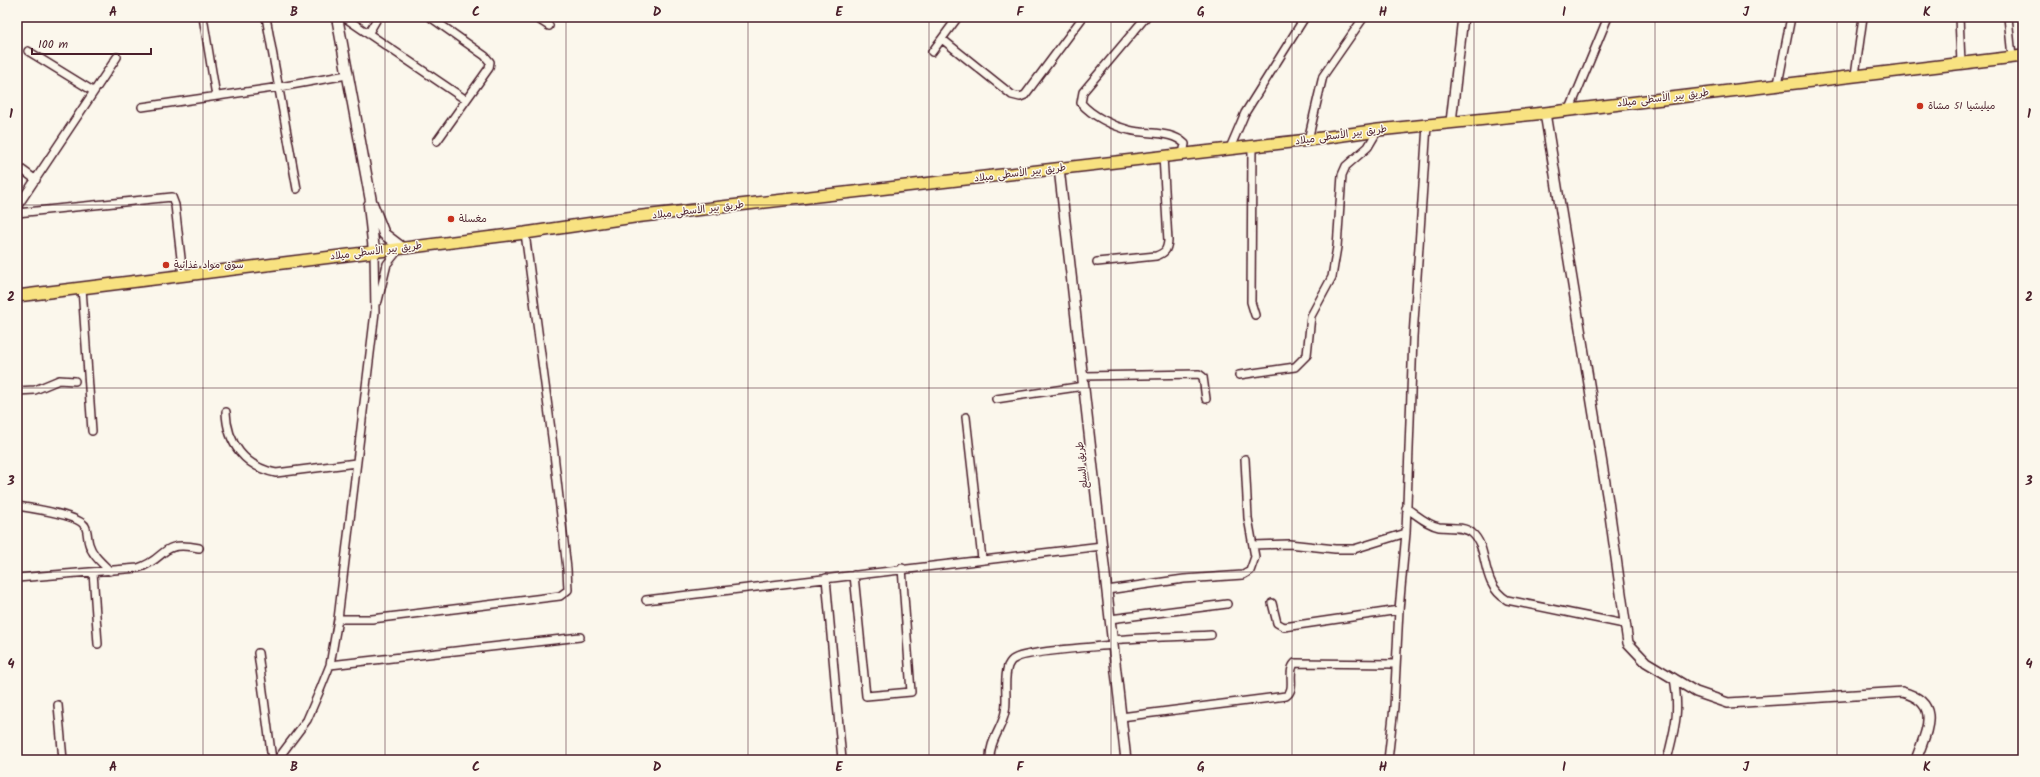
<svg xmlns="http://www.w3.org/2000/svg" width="2040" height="777" viewBox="0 0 2040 777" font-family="Kalam,'Playpen Sans Arabic',sans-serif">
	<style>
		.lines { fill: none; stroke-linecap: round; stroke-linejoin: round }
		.minor-casing { stroke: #4a1f2b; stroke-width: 10 }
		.tertiary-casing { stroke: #4a1f2b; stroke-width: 12 }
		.secondary-casing { stroke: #4a1f2b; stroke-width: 13 }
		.primary-casing { stroke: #4a1f2b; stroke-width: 14 }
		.minor { stroke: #fbf7ec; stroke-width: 7 }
		.tertiary { stroke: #fbf7ec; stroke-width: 9 }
		.secondary { stroke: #fbf7ec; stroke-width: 10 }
		.primary { stroke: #f8e281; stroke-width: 11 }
		.grid { fill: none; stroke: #4a1f2b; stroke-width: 1; stroke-opacity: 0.55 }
		.poi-dot { fill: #c8321e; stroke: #fbf7ec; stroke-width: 1.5 }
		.labels { text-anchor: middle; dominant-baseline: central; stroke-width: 3; stroke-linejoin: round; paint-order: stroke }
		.street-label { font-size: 10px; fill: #4a1f2b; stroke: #fbf7ec }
		.poi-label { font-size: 10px; fill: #4a1f2b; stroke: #fbf7ec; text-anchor: start }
		.neatline { fill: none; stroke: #4a1f2b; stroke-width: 1.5 }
		.grid-label { font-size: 13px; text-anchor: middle; font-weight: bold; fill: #4a1f2b }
	</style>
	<rect width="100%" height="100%" fill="#fbf7ec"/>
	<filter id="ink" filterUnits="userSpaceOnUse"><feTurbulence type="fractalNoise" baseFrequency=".025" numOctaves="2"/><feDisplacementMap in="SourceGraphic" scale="8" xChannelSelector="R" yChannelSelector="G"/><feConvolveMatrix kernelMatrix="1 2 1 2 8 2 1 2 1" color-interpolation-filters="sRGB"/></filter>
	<g filter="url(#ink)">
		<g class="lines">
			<defs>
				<path id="minor" d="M203,17L216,96
					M266,17L297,189
					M344,17L466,100
					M430,17L485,56L490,62L489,68L437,141
					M535,17L549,26
					M1146,17L1083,92L1081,103C1092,116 1113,126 1129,130C1147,135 1172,130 1185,144L1183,154
					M1959,17L1961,63
					M2008,17L2012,57
					M368,34L378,17
					M942,39L1012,95L1020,97L1025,95L1083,17
					M28,51L93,91
					M932,52L958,17
					M1855,75L1863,17
					M1778,84L1791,17
					M142,107L280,87L347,75
					M1570,109L1608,17
					M1308,140L1323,76L1364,17
					M1252,146L1251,302L1255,315
					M1230,148L1245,113L1305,17
					M17,166L36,180
					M17,207L117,57
					M17,213L172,197L175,205L183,276
					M1097,262L1156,256C1165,253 1167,250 1168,241L1163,156
					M82,288L92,431
					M378,301L387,264L399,249
					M1239,375L1295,367L1307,355L1311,316L1332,277L1337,247L1342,175L1346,166L1368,147L1378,130
					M1083,376L1199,374L1203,377L1206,399
					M17,391L35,390L59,380L75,381
					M996,399L1084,386
					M226,412C227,443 245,467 276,473L356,463
					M966,417L982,559
					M17,506C30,508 79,515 85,526C88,531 87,538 89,544C92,555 102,563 110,571
					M1406,508C1416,514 1427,525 1439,527C1449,528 1464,526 1472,533C1490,548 1479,583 1507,600L1624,624
					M1253,545L1289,544L1335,549H1354L1406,533
					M93,572L98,644
					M854,575L866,696L911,692L902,568
					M17,578L138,568C168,559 158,540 199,548
					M826,578L842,760
					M1107,590L1184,579L1243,575L1250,571L1255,557L1248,518L1245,459
					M646,600L1102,546
					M1272,603L1277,623L1284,627L1399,610
					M338,619H372L560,596L568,590L567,569L553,445L525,233
					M1110,619L1227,604
					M1112,640C1145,637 1177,637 1211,635
					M258,653L272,760
					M330,665L580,637
					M58,705L63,760
					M1121,717L1286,696C1297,689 1286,672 1295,663L1396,664
					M277,760L307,720L320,690L330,665L338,619L375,312L374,251
					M990,760C989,741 1002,729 1005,712C1008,697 1003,681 1008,666C1009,664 1011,660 1014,659C1024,651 1096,647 1113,645
					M1388,760L1394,707L1399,610L1406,533L1413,337L1427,125
					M1667,760C1675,727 1680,713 1674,678"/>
				<path id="tertiary" d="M1545,113L1608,501L1628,643L1646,662L1696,692L1728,703L1902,692C1943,703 1926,731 1916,760
					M1451,122L1463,17
					M1059,168L1126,760"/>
				<path id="secondary" d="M337,17L371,201L384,234L401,247
					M369,205L374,251"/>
				<path id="primary" d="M17,296L525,233L634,217L1308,140L1378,130L1545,113L2023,56"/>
			</defs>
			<use href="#minor" class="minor-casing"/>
			<use href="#tertiary" class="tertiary-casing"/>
			<use href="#secondary" class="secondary-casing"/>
			<use href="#primary" class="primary-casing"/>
			<use href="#minor" class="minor"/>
			<use href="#tertiary" class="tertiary"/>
			<use href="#secondary" class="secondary"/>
			<use href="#primary" class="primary"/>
		</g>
	</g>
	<path class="grid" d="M203,17V760M385,17V760M566,17V760M748,17V760M929,17V760M1111,17V760M1292,17V760M1474,17V760M1655,17V760M1837,17V760M17,205H2023M17,388H2023M17,572H2023"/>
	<g class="poi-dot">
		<circle cx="1920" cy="106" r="4"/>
		<circle cx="451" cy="219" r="4"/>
		<circle cx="166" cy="265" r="4"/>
	</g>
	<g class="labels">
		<g class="street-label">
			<text transform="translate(1663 98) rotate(-7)">طريق بير الأسطى ميلاد</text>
			<text transform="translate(1341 135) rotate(-8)">طريق بير الأسطى ميلاد</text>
			<text transform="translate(1020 173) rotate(-7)">طريق بير الأسطى ميلاد</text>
			<text transform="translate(698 210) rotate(-7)">طريق بير الأسطى ميلاد</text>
			<text transform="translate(376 251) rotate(-7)">طريق بير الأسطى ميلاد</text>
			<text transform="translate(1082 465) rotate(-96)">طريق السلع</text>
		</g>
		<g class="poi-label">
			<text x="1928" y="106">ميليشيا 51 مشاة</text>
			<text x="459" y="219">مغسلة</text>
			<text x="174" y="265">سوق مواد غذائية</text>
		</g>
	</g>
	<rect width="2040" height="777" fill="none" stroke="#fbf7ec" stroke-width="44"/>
	<path d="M32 48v6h119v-6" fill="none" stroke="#4a1f2b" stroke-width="2"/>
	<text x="38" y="48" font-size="12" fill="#4a1f2b" stroke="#fbf7ec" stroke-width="3" paint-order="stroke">100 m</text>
	<rect x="22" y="22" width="1996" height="733" class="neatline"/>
	<g class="grid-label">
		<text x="113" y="16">A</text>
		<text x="294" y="16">B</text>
		<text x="476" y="16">C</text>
		<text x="657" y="16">D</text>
		<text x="839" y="16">E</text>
		<text x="1020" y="16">F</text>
		<text x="1201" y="16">G</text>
		<text x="1383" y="16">H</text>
		<text x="1564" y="16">I</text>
		<text x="1746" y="16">J</text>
		<text x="1927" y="16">K</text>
		<text x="11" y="118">1</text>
		<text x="2029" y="118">1</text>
		<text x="11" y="301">2</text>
		<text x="2029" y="301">2</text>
		<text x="11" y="485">3</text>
		<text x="2029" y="485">3</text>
		<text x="11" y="668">4</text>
		<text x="2029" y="668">4</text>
		<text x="113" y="771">A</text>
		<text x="294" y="771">B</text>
		<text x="476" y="771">C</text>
		<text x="657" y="771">D</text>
		<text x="839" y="771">E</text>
		<text x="1020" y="771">F</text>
		<text x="1201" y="771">G</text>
		<text x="1383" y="771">H</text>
		<text x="1564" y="771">I</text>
		<text x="1746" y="771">J</text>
		<text x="1927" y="771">K</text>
	</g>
</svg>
